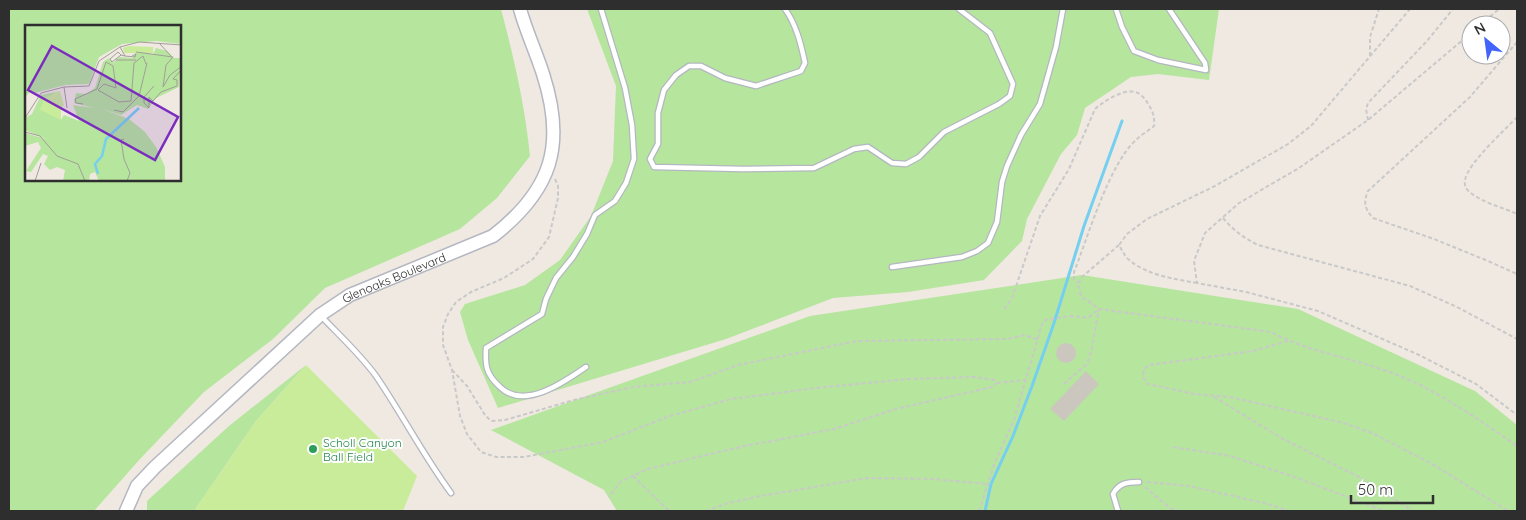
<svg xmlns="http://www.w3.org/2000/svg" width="1526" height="520" viewBox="0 0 1526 520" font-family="Quicksand,sans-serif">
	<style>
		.green { fill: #b6e59e; fill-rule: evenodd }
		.pitch { fill: #c9ec9a }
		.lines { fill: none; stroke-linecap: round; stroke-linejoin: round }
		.stream { stroke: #75cff0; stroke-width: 3 }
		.building { fill: #cbc7bf }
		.lane-casing { stroke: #b4b7c1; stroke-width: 7 }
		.secondary-casing { stroke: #b4b7c1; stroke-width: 15 }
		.path { stroke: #c9c9c9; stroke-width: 2; stroke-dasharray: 4 2.5; stroke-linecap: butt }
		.lane { stroke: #fff; stroke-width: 4.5 }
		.secondary { stroke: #fff; stroke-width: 12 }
		.leisure-dot { fill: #2e9e5b; stroke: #fff; stroke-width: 2 }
		.labels { text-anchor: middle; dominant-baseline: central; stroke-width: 4; stroke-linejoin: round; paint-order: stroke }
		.street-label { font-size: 12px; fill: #2e2e2e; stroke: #fff }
		.leisure-label { font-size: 12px; fill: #27864d; stroke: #fff; text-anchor: start }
		.inset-river { fill: none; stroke: #75cff0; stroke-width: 2.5 }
		.inset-road { fill: none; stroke: #a29e99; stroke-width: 1 }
		.view { fill: #7b2cbf; fill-opacity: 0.15; stroke: #7b2cbf; stroke-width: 2.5 }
		.inset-edge { fill: none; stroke: #2e2e2e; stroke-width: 2.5 }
	</style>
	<rect width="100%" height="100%" fill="#efe9e1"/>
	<path class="green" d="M9,9H501C514,58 525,106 530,156L497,198L460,229L325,288L273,339L204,392L140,459L94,511H9ZM26,26H180V180H26Z
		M587,9H1219L1209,80L1158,74L1131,77L1085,108L1077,135L1061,154L1027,219L1022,241L984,280L908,292L833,298L726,339L498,408L468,340L460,312L465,304L525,285L560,260L591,216L613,161L616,86Z
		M1082,275L1298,309L1475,391L1517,425V511H617L604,490L491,430L810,316Z
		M306,365L256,421L194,511H147V501L229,426Z"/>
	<path class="pitch" d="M306,365L417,476L403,511H194L256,421Z"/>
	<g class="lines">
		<path class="stream" d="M985,511L991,484L1013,436L1032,386L1054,323L1084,226L1122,121"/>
	</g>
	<path class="building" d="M1056 353a10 10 0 1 1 20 0a10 10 0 1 1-20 0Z
		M1086,371L1099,384L1064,421L1050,409Z"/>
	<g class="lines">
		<defs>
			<path id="lane" d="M785,9C796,24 801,44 805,63L801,71L756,86L725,78L701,66H689L676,75L664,90L658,113V144L650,159L654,167L743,169L814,168L854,149L868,147L892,163L906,164L919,157L944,132L999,104L1010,96L1013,84L990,33L959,9
				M1116,9L1122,27L1134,51L1158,60L1206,70L1205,63L1169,9
				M892,267L962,257L977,251L988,243L997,222L1002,182L1007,166L1021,135L1040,104L1056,47L1063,9
				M321,316C339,335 360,354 376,376C402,414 423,455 451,493
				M586,367C563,383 523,411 499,386C486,374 485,365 486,348L542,314L546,299L556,278L573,257L587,234L595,215L615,201L626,183L634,159L632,125L625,88L601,9
				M1118,511L1113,494C1119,483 1127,482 1139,482"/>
			<g id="secondary">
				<path id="s1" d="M126,511L137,486L155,467L320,315L350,295L493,236C552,190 566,145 543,74C536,52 526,31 520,9"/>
			</g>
		</defs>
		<use href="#lane" class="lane-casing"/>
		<use href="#secondary" class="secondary-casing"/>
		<path class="path" d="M1480,25L1499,9
			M1471,33L1368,120L1299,168L1239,203L1205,233L1194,261L1197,283L1246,292L1318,311L1417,354L1476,384L1517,415
			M1517,42L1470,97L1368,191C1363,203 1365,209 1373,218L1434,239L1488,261L1517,274
			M1370,56V37L1379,9
			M1517,117C1505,130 1468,163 1465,180C1464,185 1466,190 1471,193C1483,203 1502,207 1517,214
			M1368,120L1366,109L1368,103L1427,41L1453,9
			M555,179L558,186V198L549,237L533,259L504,278L471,292L456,302L448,314L443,327V345L452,370L460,416L467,434L481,452L496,457H524L603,442L667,417L731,399L816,388L908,379L975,377L994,380L997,383L992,387L896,409L834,429L740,447L648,469L621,481L609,497
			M1223,218C1233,230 1244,238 1258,245L1410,286L1457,307L1517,339
			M1119,245L1082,277L1078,284L1081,296L1099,309L1271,332C1307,351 1346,357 1384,370C1433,387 1475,417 1517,446
			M1197,283C1174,279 1146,275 1128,259C1124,255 1122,250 1119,245L1127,234L1147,219L1215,186L1288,144L1311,126L1410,9
			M1004,309L1012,298L1040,216L1069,169L1095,109C1104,101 1125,87 1138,93C1142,95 1146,100 1148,104C1153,111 1155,118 1154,126C1148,131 1141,135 1136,140C1109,164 1088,237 1074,272V280L1077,283
			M1288,341L1253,351L1150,365L1144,369L1143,377L1148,384L1194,394L1230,397L1344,423L1372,433L1434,465L1508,511
			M452,370L467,386L485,415L491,421L505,420L574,400L633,387L690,382L738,365L857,341L1007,339L1025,335L1038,340
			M997,383L1026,380
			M1064,384L1087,364L1091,352L1099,309
			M1214,397L1283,439L1363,479L1413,511
			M1173,447L1230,456L1292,476L1384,511
			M633,476L669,511
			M1147,482L1189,486L1268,504L1289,511
			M1145,487L1170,508L1179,511
			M706,511L728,503L761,496L867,478L933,479L987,484
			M979,511L995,462L1014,420L1042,324L1045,320L1071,316L1088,318L1099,309"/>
		<use href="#lane" class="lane"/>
		<use href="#secondary" class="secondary"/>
	</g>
	<circle class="leisure-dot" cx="313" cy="449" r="5"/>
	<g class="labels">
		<g class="street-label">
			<text stroke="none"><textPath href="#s1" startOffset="361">Glenoaks Boulevard</textPath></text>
		</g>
		<g class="leisure-label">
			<text x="323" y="442">Scholl Canyon<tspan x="323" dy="14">Ball Field</tspan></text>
		</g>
	</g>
	<g transform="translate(25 25)">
		<rect width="156" height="156" fill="#efe9e1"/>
		<path d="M0,0H156V19L131,16L97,19L74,32L64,59L40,60L10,68L6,66L0,72ZM131,23L142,26L149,33H156L154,62L131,73L123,84L112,80L96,90L77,84L104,94L120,107L131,122L140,142V156H74L70,147L65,149L64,156H38L40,145L32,142L25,145L19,139L23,131L18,129L6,147L1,146L16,123L13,117L0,121V108L21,114L0,105V93L7,89L16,70L35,66L29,68L36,95L39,90L54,96L48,80L69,83L49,78L51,68L61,69L70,63L78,37L84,33L88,38L94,32L108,33L111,27L128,29Z" fill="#b6e59e"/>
		<path d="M104,21L128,22V28H99L98,23ZM35,66L39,80L36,83V95L15,85L19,73Z" fill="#c9ec9a"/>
		<path class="inset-river" d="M73,149L70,139L77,131L81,114L114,83"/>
		<path class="inset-road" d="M134,18L146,31M95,22L100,31L110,32L111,29L107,31M111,27L148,32L141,40L138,62L145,50L157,41M96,30L93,27L85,34L87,37L96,30L100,31M91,35H111M129,61L119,72V78L124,83V72L128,76L136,67L152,61V55L148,54L157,44M39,62L42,83M58,79L51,78L50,74L72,64L81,37L88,41L91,63L79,59L73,65L94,77L106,76L109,38L118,31L121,39M89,85L98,87L114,71L122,38M0,93L16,68L39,62L64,61L74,36L95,22L114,17L157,20M0,107L15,111L32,131L53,139L60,156M99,114L96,115L99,134L105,148L102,156M10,156L16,138"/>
		<path class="view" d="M27,21L153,92L130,135L3,65Z"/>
		<rect width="156" height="156" class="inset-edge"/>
	</g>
	<rect width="1526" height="520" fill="none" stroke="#2e2e2e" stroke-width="20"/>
	<g transform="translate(1486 40) rotate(331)"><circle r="24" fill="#ffffff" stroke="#ababab"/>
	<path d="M0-4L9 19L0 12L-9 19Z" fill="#4264fb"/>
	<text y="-8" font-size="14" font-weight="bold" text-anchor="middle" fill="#2e2e2e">N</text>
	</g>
	<path d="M1351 495v8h82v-8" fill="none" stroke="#2e2e2e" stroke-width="2.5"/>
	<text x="1358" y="495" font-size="15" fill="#2e2e2e" stroke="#ffffff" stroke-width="4" paint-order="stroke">50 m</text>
</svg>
